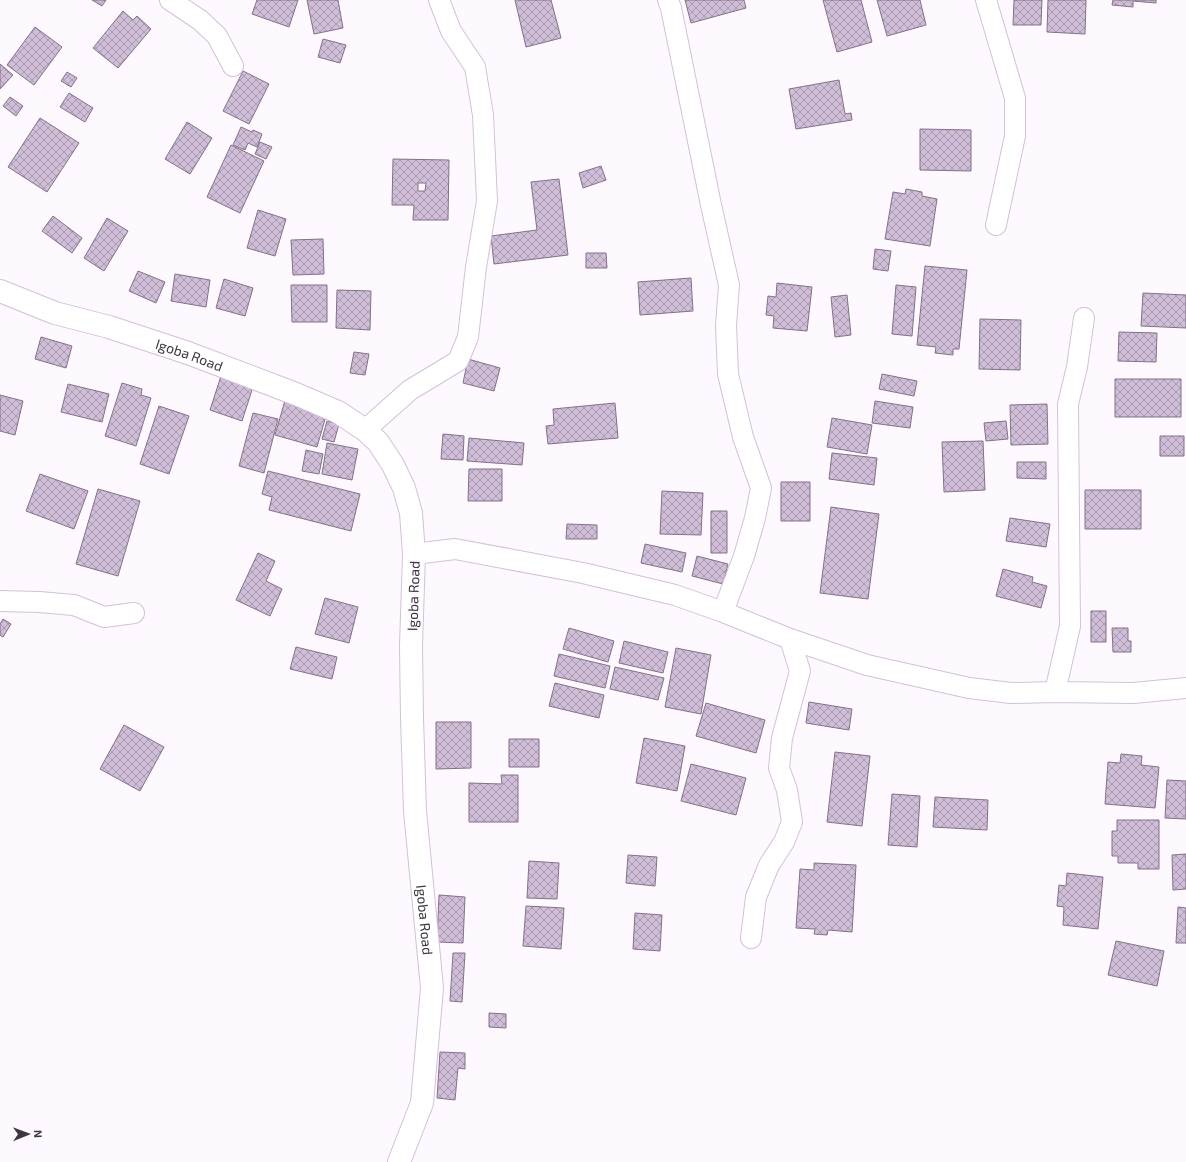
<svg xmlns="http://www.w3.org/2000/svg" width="1186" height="1162" viewBox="0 0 1186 1162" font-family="'Exo 2',sans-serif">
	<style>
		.building { fill: url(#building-cross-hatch); stroke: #837189; fill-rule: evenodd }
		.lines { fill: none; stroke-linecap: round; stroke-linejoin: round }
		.minor-casing { stroke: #d4c0da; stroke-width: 22 }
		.tertiary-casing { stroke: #d4c0da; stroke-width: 24 }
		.minor { stroke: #fff; stroke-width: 20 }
		.tertiary { stroke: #fff; stroke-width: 22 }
		.labels { text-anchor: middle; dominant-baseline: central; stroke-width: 3.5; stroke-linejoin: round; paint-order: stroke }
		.street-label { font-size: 14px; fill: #3e3641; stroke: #fdf9fe }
	</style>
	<defs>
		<pattern id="building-cross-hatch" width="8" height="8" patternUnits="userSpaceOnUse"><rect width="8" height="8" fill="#d0bdd7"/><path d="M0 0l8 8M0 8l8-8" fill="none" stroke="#aa9ab0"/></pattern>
	</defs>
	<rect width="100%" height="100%" fill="#fdf9fe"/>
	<path class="building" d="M92,0H106L102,6Z
		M257,0H298L289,27L252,14Z
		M307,0H338L343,28L314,34Z
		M515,0H551L561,38L526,47Z
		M685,0H744L746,8L691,23Z
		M823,0H861L872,42L837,52Z
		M877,0H920L926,25L887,36Z
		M1014,0H1042L1041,25H1013Z
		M1048,0H1086L1085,34L1047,32Z
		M1113,0H1156V3L1133,1V7L1112,5Z
		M123,11L133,20L137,16L151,29L118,68L93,48Z
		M35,27L62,47L34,85L7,65Z
		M323,39L346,45L340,63L318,57Z
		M0,64L13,75L0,89Z
		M243,71L269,84L249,124L223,111Z
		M67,72L77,78L71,87L61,81Z
		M839,80L845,114L851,113L852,120L796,129L789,89Z
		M69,93L93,108L85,122L60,107Z
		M10,97L23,106L16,116L3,106Z
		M40,118L79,143L47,192L8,167Z
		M187,122L212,138L190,174L165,159Z
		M241,127L252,132L253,130L262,134L257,147L248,143L245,150L233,145Z
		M920,129L971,130V171L920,170Z
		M260,142L272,147L266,159L255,154Z
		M231,145L264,161L240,213L207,197Z
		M393,159L449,160L448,220H413L414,205H392ZM418,183H426L425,191H418Z
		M601,166L606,180L583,188L579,173Z
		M559,179L568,255L494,264L491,236L537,230L531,182Z
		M906,189L922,192V196L937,199L930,246L885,239L893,192L905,194Z
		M258,210L286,219L275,256L247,248Z
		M53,216L82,238L72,253L42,231Z
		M107,218L128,231L104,271L84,258Z
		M323,239L324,274L293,275L291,240Z
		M875,249L891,251L888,271L873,269Z
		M586,253H606L607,268H586Z
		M925,266L967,270L959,349H953V355L935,353L936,347L917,345Z
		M138,271L165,282L156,303L129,291Z
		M175,274L210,280L206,307L171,301Z
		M691,278L693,311L640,315L638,282Z
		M224,279L253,288L245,316L216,308Z
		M777,283L812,287L807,331L773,328L774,316L766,315L768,296L776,297Z
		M291,285H327V322H292Z
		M896,285L916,287L912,336L892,334Z
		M337,290L371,291L370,330L336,328Z
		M1143,293L1186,295V328L1141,326Z
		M847,295L851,335L835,337L831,297Z
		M980,319L1021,320L1020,370L979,369Z
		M1119,332L1157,333L1156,362L1118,361Z
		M41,337L72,346L66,368L35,359Z
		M354,352L369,354L365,375L350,373Z
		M468,359L500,368L494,391L463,383Z
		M882,374L917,381L914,396L879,389Z
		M221,376L253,387L242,421L210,410Z
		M1115,379H1181V417H1115Z
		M122,383L142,389L141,395L151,398L136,446L105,436Z
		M68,384L109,394L102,422L61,412Z
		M0,395L23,401L15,435L0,431Z
		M286,397L328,409L317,447L275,435Z
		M875,401L913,407L910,428L872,423Z
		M615,403L618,438L548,444L546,426L554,425L553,409Z
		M1047,404L1048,444L1011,445L1010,405Z
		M159,406L189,416L169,474L140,464Z
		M253,413L278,419L264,473L239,466Z
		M832,418L872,425L867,454L827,447Z
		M327,421L339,424L334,442L322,439Z
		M1006,421L1008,439L986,441L984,423Z
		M443,434L464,436L463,460L441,459Z
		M1160,436H1184V456H1160Z
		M469,438L524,443L522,465L467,461Z
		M983,441L985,490L944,492L942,442Z
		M327,443L358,449L352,480L322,474Z
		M306,450L323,454L319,474L302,471Z
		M832,453L877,458L874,485L829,479Z
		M1017,462H1046V479L1017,478Z
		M469,469H502V501H468Z
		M268,471L360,494L351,531L269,510L272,497L262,494Z
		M40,474L88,491L74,529L26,511Z
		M781,482H810V521H781Z
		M98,489L140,501L118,576L76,564Z
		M1085,490H1141V529H1085Z
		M662,491L703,493L701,535L660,534Z
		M831,507L879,514L868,599L820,593Z
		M711,511H727V553H711Z
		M1010,518L1050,524L1046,547L1006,541Z
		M567,524L597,525V539H566Z
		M645,544L686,553L682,572L641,563Z
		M258,553L275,561L266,581L282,589L270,616L236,600Z
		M697,556L728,564L723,584L692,576Z
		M1003,569L1033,577L1032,582L1047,586L1041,608L996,596Z
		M325,598L358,607L349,643L315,634Z
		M1091,611H1106V642H1091Z
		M3,619L11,624L3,637L0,635V624Z
		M569,628L614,641L608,662L563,649Z
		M1112,628H1128V641H1131V652H1113Z
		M624,641L668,652L663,673L619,663Z
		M296,647L337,657L332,679L290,669Z
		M676,648L711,655L701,714L665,707Z
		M559,654L610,666L605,688L554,676Z
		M615,667L664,678L658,700L610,689Z
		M555,683L604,695L599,718L549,706Z
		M809,702L852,709L849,730L806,723Z
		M706,703L765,720L756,753L696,736Z
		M436,722H471V768L436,769Z
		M124,725L164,747L140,791L100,769Z
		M644,738L685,746L677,791L636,783Z
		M509,739H539V767H509Z
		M835,752L870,756L862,826L827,822Z
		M1121,754L1142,756L1141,765L1159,767L1155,808L1105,804L1108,762L1120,763Z
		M691,764L746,778L736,815L681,801Z
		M501,775H518V822H469V783L502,784Z
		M1167,780L1186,781V819L1165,818Z
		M892,794L920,796L917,847L888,845Z
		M935,797L988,800L987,830L933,827Z
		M1117,820H1159V869H1138V863H1118V856H1112V831H1117Z
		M1186,854V889L1173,890L1172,855Z
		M628,855L657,857L655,886L626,883Z
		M529,861L559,863L557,899L527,898Z
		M814,863L856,865L852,932L828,930L827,935L814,934L815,929L796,928L800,869L814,870Z
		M1067,873L1103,877L1098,929L1063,925L1064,907L1057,906L1059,885L1066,886Z
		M439,895L465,897L463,943L437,942Z
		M526,906L564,908L561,949L523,946Z
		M1178,907L1186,908V943H1176Z
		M635,913L662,915L660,951L633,949Z
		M1116,941L1164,951L1157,986L1108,975Z
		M453,953H465L462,1002L450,1001Z
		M489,1013L506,1014V1028L489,1027Z
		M440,1052L465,1053V1069L458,1068L455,1100L437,1098Z"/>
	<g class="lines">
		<defs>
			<path id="minor" d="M170,0L200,20L217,36L233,66
				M668,0L671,8L711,205L729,285L726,325L728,374L743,437L761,488L755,518L744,556L723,612
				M986,0L1015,98V136L996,225
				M365,430L410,390L458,361L468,337L476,267L487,201L483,115L475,67L451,31L439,0
				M414,554L455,549L583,573L675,595L723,612L790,639L867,665L969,688L1011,693L1055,692L1133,693L1186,688
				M0,601L39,602L74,605L104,617L134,613
				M1055,692L1070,626L1068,404L1077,367L1084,318
				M751,938L756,897L769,865L784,842L792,822L787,790L779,768L782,738L800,671L790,639"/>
			<g id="tertiary">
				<path id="s1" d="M0,291L55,313L109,327L188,353L296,394L338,412L365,430L378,442L393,465L404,488L411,513L414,554L411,646L412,718L415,811L432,988L422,1103L399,1162"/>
			</g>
		</defs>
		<use href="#minor" class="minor-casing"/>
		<use href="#tertiary" class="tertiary-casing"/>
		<use href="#minor" class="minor"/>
		<use href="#tertiary" class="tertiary"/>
	</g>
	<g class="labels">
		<g class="street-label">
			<text stroke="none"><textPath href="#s1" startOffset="200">Igoba Road</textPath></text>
			<text transform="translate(413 596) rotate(-88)">Igoba Road</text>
			<text stroke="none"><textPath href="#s1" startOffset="896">Igoba Road</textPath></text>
		</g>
	</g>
	<g transform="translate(28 1134) rotate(89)" stroke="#fdf9fe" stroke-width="3" paint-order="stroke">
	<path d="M0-3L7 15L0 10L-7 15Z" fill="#3e3641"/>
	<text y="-6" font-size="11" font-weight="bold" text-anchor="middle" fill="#3e3641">N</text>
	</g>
</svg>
